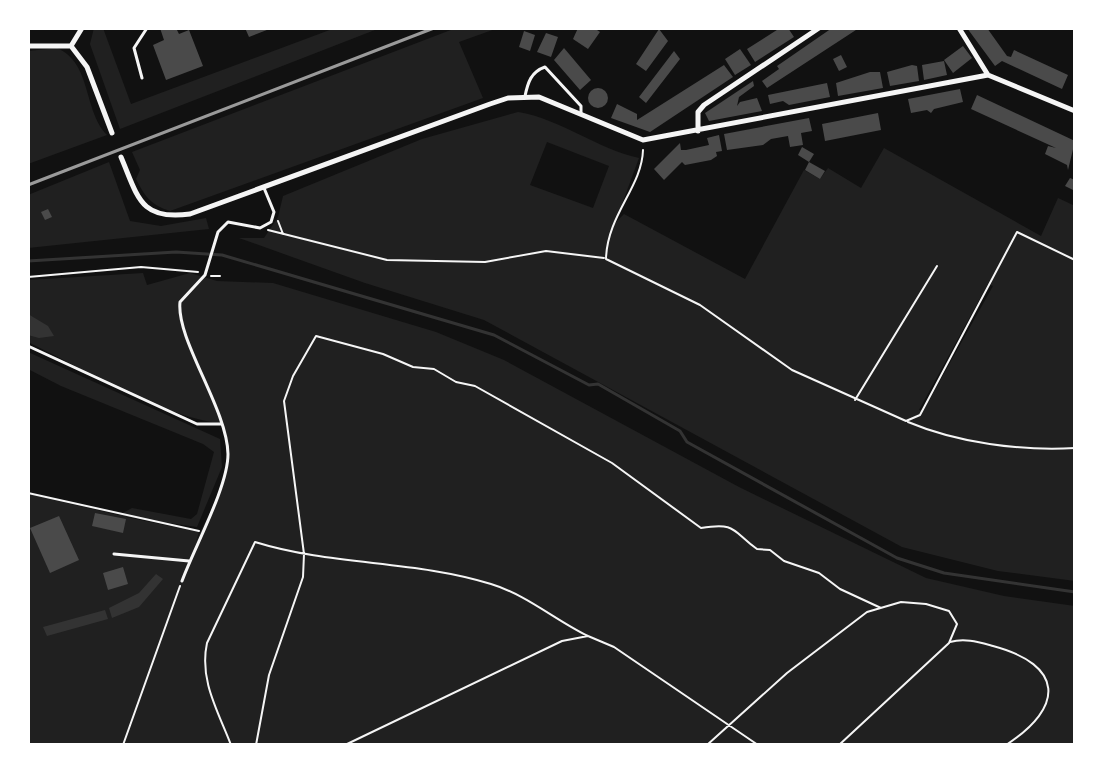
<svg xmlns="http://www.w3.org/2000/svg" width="1103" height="773" viewBox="0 0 1103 773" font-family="'Varela Round',sans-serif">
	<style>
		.green { fill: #202020; fill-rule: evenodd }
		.water { fill: #333 }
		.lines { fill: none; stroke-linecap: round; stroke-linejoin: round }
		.stream { stroke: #333; stroke-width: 3 }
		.building { fill: #4a4a4a }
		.path { stroke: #f5f5f5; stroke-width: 2 }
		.service { stroke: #f5f5f5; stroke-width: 3 }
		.minor { stroke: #f5f5f5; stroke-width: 5 }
		.rail { stroke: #9a9a9a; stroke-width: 3 }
	</style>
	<rect width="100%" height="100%" fill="#111"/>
	<path class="green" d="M94,28H103L131,104L335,28H380L120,129L90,44Z
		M456,28H498L459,42L483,98L170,211C151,205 145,197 136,179L140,170L132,152Z
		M57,48C92,63 83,110 107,135L28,164V51Z
		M518,112C561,119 597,149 639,158L615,223L624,214L745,279L804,170L820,179L828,168L861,188L884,148L1041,236L1058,198L1075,206V581L998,571L902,547L484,320L365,283L239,238H264L278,217L283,196L422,139ZM547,142L609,166L593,208L530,185ZM988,284L993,286L923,411L919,410Z
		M109,162L130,221L161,226L206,218L209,229L28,248V195Z
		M143,273L147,285L190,273L217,281L273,283L436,332L504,360L739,487L926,578L1004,596L1075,606V745H28V494L119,515L132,508L191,519L197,514L214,452L203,444L61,386L28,369V352L220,439L222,467L197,527L121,516L199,532L196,542C214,500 239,469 220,423C165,418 80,367 28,342V280Z"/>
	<path class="water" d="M28,314L48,326L54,336L39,338L28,335Z
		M156,574L163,579L139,607L112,618L109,608L139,593Z
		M105,610L108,619L47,636L43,627Z"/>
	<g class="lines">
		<path class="stream" d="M28,261L176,252L222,255L494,335L589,385L598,384L680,431L687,442L897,558L944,573L1075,592"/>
	</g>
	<path class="building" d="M160,28H176L179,34L189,30L203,66L166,80L153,45L164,40Z
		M245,28H272L249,37Z
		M578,28H594L600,32L588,49L573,39Z
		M780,28H788L794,37L755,62L747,49Z
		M832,28H859L767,88L762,81L779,69L777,66Z
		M967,28H987L1007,56L1011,57L1014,50L1068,75L1062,89L1002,61L995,66Z
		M659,29L668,41L646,71L636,64Z
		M524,31L535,35L530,51L519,47Z
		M546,33L558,37L551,57L537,52Z
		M963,46L972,58L953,73L944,60Z
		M564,48L591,80L580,90L554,60Z
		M740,49L751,65L735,75L725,59Z
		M674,51L680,59L646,103L639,97Z
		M841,55L847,67L839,71L833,59Z
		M944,61L947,75L924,80L922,65Z
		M724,65L733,77L650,132L611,118L617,104L637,114V120Z
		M912,65L917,66L919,81L890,86L887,72Z
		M870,72H880L883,88L838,96L836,83Z
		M753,81L754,86L739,97L737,106L740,102L757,98L762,111L709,121L705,113Z
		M827,83L830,97L789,105L783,101L770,104L768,95Z
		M588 98a10 10 0 1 1 20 0a10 10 0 1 1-20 0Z
		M960,89L963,102L934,109L931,113L927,110L911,113L908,99Z
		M977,95L1075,141L1068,170L1067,165L1045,154L1048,146L1056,148L971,109Z
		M878,113L881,130L825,141L822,124Z
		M809,118L812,131L801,133L803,145L790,147L788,136L771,139L763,145L727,150L724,134Z
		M719,135L722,151L716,152L717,156L711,160L685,165L682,162L664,180L654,169L680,143L681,150H686L709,145L707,138Z
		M802,147L814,154L809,162L798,155Z
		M809,162L825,171L820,179L805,170Z
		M1070,178L1075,180V191L1065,186Z
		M48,209L52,217L45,220L41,212Z
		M95,513L126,519L123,533L92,526Z
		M59,516L79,560L50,573L30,528Z
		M123,567L128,584L108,590L103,573Z"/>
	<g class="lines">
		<path class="path" d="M643,150C642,187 607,215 606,259L700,305L792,370L906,421L920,415L1017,232L1075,260
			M278,221L283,234
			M268,230L387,260L485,262L546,251L604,258
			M211,276H220
			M28,277L141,267L198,272
			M855,400L937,266
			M908,422C958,443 1020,451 1075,448
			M28,493L199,531
			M950,642C965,638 978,642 993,646C1064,665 1065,707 1006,745
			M123,745L180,586
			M231,745C218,711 199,680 207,643L255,542C332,566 414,560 491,584C527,595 555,620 588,636
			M256,745L269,675L303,577L304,554L284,401L293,376L316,336L383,354L413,367L434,369L456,382L475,386L612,463L701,528C737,522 732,531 757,549L770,550L784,561L819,573L840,589L881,608
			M345,745L562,641L588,636L614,647L758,745
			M707,745L787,673L867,612L901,602L926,604L949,611L957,624L949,643L839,745"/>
		<path class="service" d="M142,78L134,48L147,28
			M525,96C528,82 531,72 545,67L581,106V114
			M28,346L197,424H222
			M114,554L189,561
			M182,581C194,548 228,487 228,454C227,408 176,340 180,302L205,275L218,232L228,222L260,228L271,222L274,212L264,188"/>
		<path class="minor" d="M959,28L988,75
			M28,46H71
			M71,46L87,67L112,133
			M71,46L82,28
			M698,131V112L704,105L819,28
			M121,157C138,197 140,221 190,214L490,104L508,98L539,97L643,140L988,75L1075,111"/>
		<path class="rail" d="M28,185L434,28"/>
	</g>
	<rect width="1103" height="773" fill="none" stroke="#ffffff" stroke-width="60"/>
</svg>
